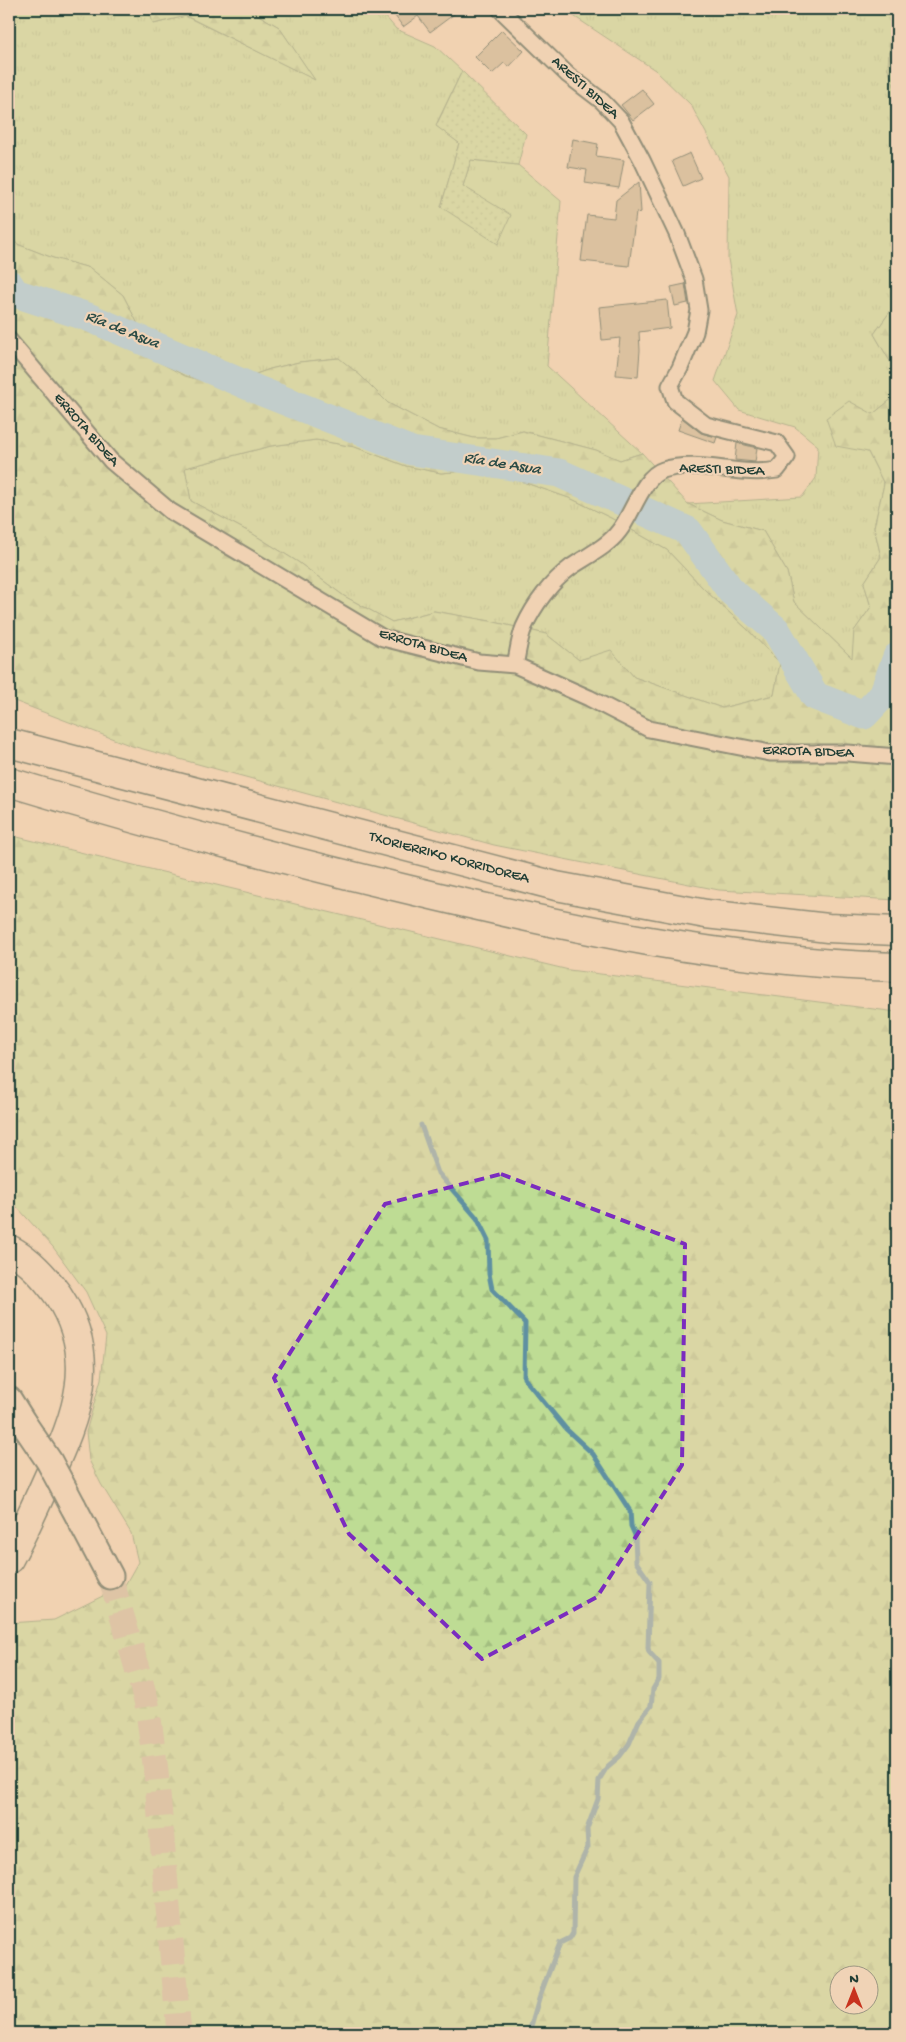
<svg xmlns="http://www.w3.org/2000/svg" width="906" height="2042" viewBox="0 0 906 2042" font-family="'Gochi Hand',sans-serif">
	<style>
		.grass { fill: url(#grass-tufts); stroke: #6e8c64 }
		.forest { fill: url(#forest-firs); stroke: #6e8c64; fill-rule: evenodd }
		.garden { fill: url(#garden-dots); stroke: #6e8c64 }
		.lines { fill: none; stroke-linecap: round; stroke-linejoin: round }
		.stream { stroke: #5f90a1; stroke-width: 5 }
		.river { stroke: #89c7ea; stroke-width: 29 }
		.building { fill: #c1ad89; stroke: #1f3d34 }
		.trunk-tunnel { stroke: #c7b498; stroke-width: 25; stroke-dasharray: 25 12; stroke-linecap: butt }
		.minor-casing { stroke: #1f3d34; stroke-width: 19 }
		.trunk-casing { stroke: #1f3d34; stroke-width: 29 }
		.motorway-casing { stroke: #1f3d34; stroke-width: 31 }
		.minor { stroke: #f0d3b6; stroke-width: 15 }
		.trunk { stroke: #f0d3b6; stroke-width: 25 }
		.motorway { stroke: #f0d3b6; stroke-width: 28 }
		.trunk-bridge-casing { stroke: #1f3d34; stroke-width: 29; stroke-linecap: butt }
		.trunk-bridge { stroke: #f0d3b6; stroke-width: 25 }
		.marked { fill: none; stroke: #7b2cbf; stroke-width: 4; stroke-dasharray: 10 6; stroke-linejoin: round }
		.labels { text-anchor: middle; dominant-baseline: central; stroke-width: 4.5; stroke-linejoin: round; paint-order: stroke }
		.street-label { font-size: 15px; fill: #1f3d34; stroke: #f0d3b6 }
		.water-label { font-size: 16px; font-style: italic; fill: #2a4b46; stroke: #f0d3b6 }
	</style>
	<defs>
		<pattern id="grass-tufts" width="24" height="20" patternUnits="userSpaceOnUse" patternTransform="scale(1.25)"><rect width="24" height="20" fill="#bedc94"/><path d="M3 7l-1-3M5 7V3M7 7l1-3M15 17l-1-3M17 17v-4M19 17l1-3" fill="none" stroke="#a3be80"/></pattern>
		<pattern id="forest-firs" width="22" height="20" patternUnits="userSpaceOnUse" patternTransform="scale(1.25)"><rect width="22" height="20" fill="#bedc94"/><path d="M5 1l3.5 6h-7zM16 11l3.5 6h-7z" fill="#a3be80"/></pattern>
		<pattern id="garden-dots" width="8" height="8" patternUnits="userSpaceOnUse" patternTransform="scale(1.25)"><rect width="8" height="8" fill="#bedc94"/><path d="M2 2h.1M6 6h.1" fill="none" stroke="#a3be80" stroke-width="1.8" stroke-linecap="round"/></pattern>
	</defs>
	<rect width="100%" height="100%" fill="#f1d2b1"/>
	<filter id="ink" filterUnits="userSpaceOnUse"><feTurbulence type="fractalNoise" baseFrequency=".02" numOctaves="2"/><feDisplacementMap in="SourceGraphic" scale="10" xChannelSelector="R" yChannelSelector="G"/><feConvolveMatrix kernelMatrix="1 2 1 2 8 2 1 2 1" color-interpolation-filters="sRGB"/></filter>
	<g filter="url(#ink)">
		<path class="grass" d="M9,9H149L154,24L185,16L314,79L279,27L248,9H379L396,29L435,46L462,71L436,125L459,143L441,207L463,186L471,160L518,165L561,201L547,366L642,453L620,460L596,450L523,431L496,438H474L438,429L388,403L361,376L338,358L299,362L270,369L222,386L185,376L157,361L123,295L90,268L53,258L17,244L9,235Z
			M563,9H893L888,68L897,94V302L874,334L891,363L897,368V397H894L873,414L868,452L884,484L874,527L881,557L864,583L871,607L854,631L853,659L794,602L787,572L763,531L722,520L688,504L802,497L816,478L818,446L795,427L739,410L715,381L738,315L728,259L729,176L691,105L655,70Z
			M316,440L355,447L406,466L441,473L465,471L500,474L572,499L611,518L667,550L705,590L746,628L780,663L774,695L722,708L634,677L611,651L579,660L546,634L490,621L434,611L392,622L344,596L298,562L253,534L191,501L185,468L271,446Z"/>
		<path class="forest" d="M149,9H248L279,27L315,80L186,16L153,24Z
			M893,9H897V94L888,68Z
			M9,235L17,244L53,258L90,268L123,295L157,361L185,376L222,386L270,369L299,362L339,358L361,376L388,403L438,429L474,438H496L523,431L596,450L620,460L642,453L688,504L722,520L763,531L787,572L794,602L852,658L854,631L871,607L864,583L881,557L874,527L884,484L868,452L836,446L826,418L849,401L873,414L894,397H897V900L719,890L494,845L132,746L9,699ZM316,440L355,447L406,466L441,473L465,471L500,474L572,499L611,518L667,550L705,590L746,628L780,663L774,695L722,708L634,677L611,650L579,660L546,634L490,621L434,611L392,622L344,596L298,562L253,534L191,501L185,468L271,446Z
			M897,302V368L891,363L874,334Z
			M9,835L569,970L897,1012V2033H9V1623L54,1620L125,1585L138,1562L131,1533L101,1484L89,1460L86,1432L101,1379L106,1336L86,1292L53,1247L9,1198ZM868,1974V2004H838V1974Z"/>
		<path class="garden" d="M462,71L526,134L518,165L471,160L463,186L511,215L498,244L441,207L459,143L436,126Z"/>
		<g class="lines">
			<path class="stream" d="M421,1125L438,1173L477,1218L488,1240L489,1274L492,1289L525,1323L524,1378L566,1429L593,1454L630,1511L631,1526L635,1535L636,1562L650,1582L648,1648L649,1652L659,1663V1679L653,1689L651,1706L639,1721L629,1744L620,1756L607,1767L599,1780L598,1799L587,1829L588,1847L574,1877L573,1933L570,1938L560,1943L539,1998L529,2033"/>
			<path class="river" d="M9,284L15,293L88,317L260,391L412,451L559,473L688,531L731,591L776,630L815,696L864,715L883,695L897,657"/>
		</g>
		<path class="building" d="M390,9H461L430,32L418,16L403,27Z
			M502,30L524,51L509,67L504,63L492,74L475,57Z
			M642,89L654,104L633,120L621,105Z
			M573,139L598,144L596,156L624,160L619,188L585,183L587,170L568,167Z
			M690,153L701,178L683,186L672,161Z
			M639,182L641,212L636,213L629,266L581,261L587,215L614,218L616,200Z
			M685,284L688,303L675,306L671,287Z
			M667,300L670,328L639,332L640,350L638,377L616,375L620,338L602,340L599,307Z
			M682,418L701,433L717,437L715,443L678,430Z
			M737,443L757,448L755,462L735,460Z"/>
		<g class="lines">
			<path class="trunk-tunnel" d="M110,1576L127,1633L147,1704L156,1771L179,2033"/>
			<defs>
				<path id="minor" d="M500,9L568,75L602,101L621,121L642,160L677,234L694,279L699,310L695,332L680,368L670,386L675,401L706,425L777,443L787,457L777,470C739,477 700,459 663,470C643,476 632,515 619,531C607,547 587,556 571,567C551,582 534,605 524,627C519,639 518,653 515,665
					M9,340L111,461L170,511L383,638L479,662L515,665L589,698L649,729L770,753H848L897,757"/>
				<path id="trunk" d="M9,1400L24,1424
					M73,1506L110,1576"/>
				<path id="motorway" d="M9,743L556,886L706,914L828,928L897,931
					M9,782C140,822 272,857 406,889C567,928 731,963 897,967
					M9,1249C29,1259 45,1277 58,1295C100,1358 77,1415 48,1478C36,1505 23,1533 9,1559"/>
			</defs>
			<use href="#minor" class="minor-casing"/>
			<use href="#trunk" class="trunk-casing"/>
			<use href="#motorway" class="motorway-casing"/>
			<use href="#minor" class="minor"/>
			<use href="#trunk" class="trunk"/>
			<use href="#motorway" class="motorway"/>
			<defs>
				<path id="trunk-bridge" d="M24,1424L49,1461L73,1506"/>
			</defs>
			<use href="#trunk-bridge" class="trunk-bridge-casing"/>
			<use href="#trunk-bridge" class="trunk-bridge"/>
		</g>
	</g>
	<path d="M0 0H906V2042H0ZM501,1174L685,1244L682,1465L597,1597L482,1659L349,1534L274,1378L385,1204Z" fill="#f1d2b1" fill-opacity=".55" fill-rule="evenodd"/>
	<path class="marked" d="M501,1174L685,1244L682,1465L597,1597L482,1659L349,1534L274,1378L385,1204Z"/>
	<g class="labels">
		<g class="street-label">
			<text transform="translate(585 88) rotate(42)">ARESTI BIDEA</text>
			<text transform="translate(86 430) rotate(49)">ERROTA BIDEA</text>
			<text transform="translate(722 470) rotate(2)">ARESTI BIDEA</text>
			<text transform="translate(423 646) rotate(16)">ERROTA BIDEA</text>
			<text transform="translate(808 752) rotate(2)">ERROTA BIDEA</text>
			<text transform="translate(449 858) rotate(15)">TXORIERRIKO KORRIDOREA</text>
		</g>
		<g class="water-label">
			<text transform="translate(122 331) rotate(22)">Ría de Asua</text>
			<text transform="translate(502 465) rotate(9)">Ría de Asua</text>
		</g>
	</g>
	<rect width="906" height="2042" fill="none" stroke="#f0d3b6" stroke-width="30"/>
	<rect x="15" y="15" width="876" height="2012" fill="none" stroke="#1f3d34" stroke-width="2" filter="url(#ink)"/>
	<g transform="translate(854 1990)"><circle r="24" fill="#f0d3b6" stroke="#9c9782"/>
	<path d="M0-4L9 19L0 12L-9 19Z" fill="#c8321e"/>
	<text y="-8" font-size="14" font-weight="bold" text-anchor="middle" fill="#1f3d34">N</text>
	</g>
</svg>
